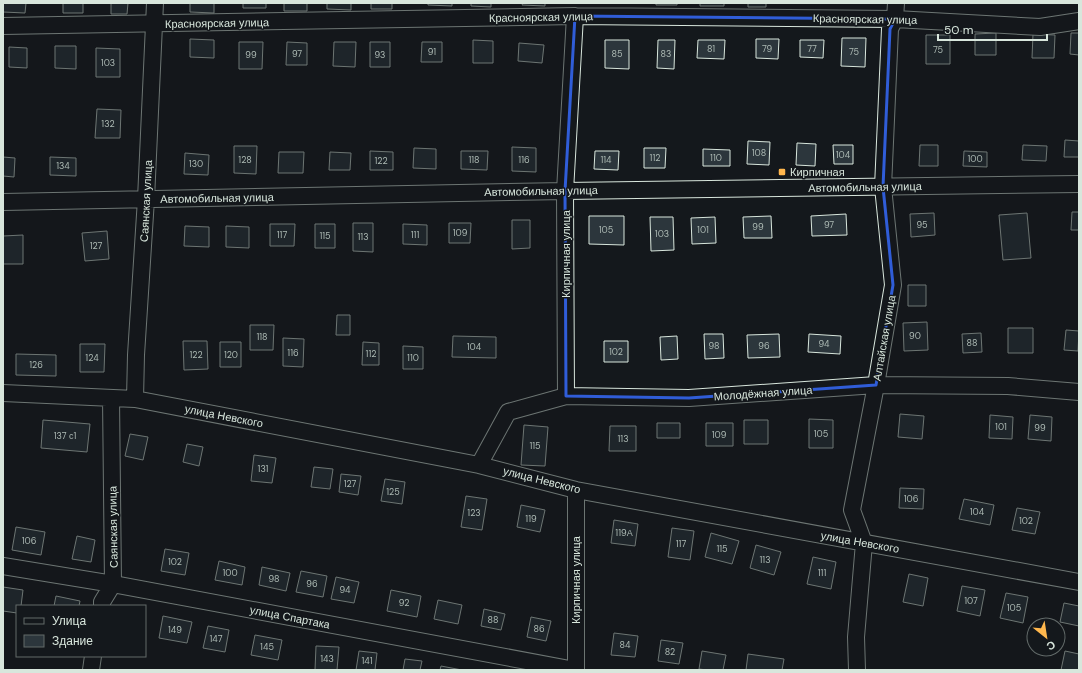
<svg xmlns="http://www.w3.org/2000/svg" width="1082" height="673" viewBox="0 0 1082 673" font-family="'DM Sans',sans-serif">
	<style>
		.building { fill: #2c363c; stroke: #d8e6dc }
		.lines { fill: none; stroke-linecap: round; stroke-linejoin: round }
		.minor-casing { stroke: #d8e6dc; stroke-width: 18 }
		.minor { stroke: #14181c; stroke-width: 16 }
		.marked { fill: none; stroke: #305dd8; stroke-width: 3; stroke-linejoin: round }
		.poi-dot { fill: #ffb74d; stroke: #14181c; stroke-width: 1.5 }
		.labels { text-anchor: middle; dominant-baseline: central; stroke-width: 3; stroke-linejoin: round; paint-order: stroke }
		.number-label { font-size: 9px; fill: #adbab4 }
		.street-label { font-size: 11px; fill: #d8e6dc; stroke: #14181c }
		.poi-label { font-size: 11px; fill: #d8e6dc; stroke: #14181c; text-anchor: start }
	</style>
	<rect width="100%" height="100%" fill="#14181c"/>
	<path class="building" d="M3,3H26L25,13L3,12Z
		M63,3H83V13H63Z
		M111,3H128L127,14H111Z
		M190,3H214V13L190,12Z
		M243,3H266V8H243Z
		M284,3H307V11H284Z
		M327,3H351V10L327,9Z
		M371,3H392V9H371Z
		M428,3H452V6L428,5Z
		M471,3H491V7L471,6Z
		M523,3H545V6L522,5Z
		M656,3H677V5H656Z
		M700,3H724V6H700Z
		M748,3H766V7H748Z
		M996,33V55H975V34Z
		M1071,33H1079V55L1070,54Z
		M1033,34L1055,35L1054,58H1032Z
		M926,35H950V64H926Z
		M842,38H866L865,67L841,66Z
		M190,39L214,40V58L190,57Z
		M756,39H779L778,59L756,58Z
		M473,40L493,41V63H473Z
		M605,40H629V69L605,68Z
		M658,40H675L674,69L657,68Z
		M698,40H725L724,59L697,58Z
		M800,40H824L823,58L800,57Z
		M239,42H263L262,69H239Z
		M287,42L307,43V65H286Z
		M334,42H356L355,67L333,66Z
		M370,42H390V67H370Z
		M422,42H442V62H421Z
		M519,43L544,45L542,63L518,61Z
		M55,46H76V69L55,68Z
		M9,47L27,48V68L9,67Z
		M96,48L120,49V77H96Z
		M97,109L121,110L120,138H95Z
		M1065,140L1079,141V157H1064Z
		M748,141L770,142L769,165L747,164Z
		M797,143L816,144L815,166L796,165Z
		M833,145H853V164H834Z
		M920,145H938V166H919Z
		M1023,145L1047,146L1046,161L1022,160Z
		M234,146H257L256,174L234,173Z
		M512,147L536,148V172L512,171Z
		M414,148L436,149V169L413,168Z
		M644,148H666L665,168H644Z
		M703,149L730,150V166H703Z
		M370,151L393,152V170H370Z
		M461,151H488L487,170L461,169Z
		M595,151H619L618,170L594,169Z
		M964,151L987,152V167L963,166Z
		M279,152H304L303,173H278Z
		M330,152L351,153L350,170H329Z
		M185,153L209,155L208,175L184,174Z
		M3,157L15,158L14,177L3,176Z
		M50,157L76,158V176L50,175Z
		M1072,212H1079V230H1071Z
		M934,213L935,235L911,237L910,214Z
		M1027,213L1031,258L1003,260L999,215Z
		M846,214L847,235L812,236L811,216Z
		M589,216H624V245L589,244Z
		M771,216L772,238H744L743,217Z
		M650,217H673L674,250L651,251Z
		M715,217L716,243L692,244L691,218Z
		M512,220H530V248L512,249Z
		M353,223H373V252L353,251Z
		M449,223H471L470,243H449Z
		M270,224H295L294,246H270Z
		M315,224H335V248H315Z
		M403,224L427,225V245L403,244Z
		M185,226L209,227V247L184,246Z
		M226,226L249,227V248L226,247Z
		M107,231L109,259L85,261L82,233Z
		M23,235V264H3V236Z
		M908,285H926V306H908Z
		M337,315H350V335H336Z
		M927,322L928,350L904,351L903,323Z
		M250,325H274L273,350H250Z
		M1008,328H1033V353H1008Z
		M1066,330L1079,331L1078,351L1064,350Z
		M981,333L982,352L963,353L962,334Z
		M704,334H723L724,358L705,359Z
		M779,334L780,357L748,358L747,335Z
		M809,334L841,336L840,354L808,352Z
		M453,336L496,337V358L452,357Z
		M677,336L678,359L661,360L660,337Z
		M283,338L304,339L303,367L283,366Z
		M183,341H207L208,369L184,370Z
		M604,341H628V362H604Z
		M220,342H241V367H220Z
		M363,342L379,343V365H362Z
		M80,344H105L104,372H80Z
		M403,346L423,347V369H403Z
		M16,354L56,355V376L16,375Z
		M900,414L924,416L922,439L898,437Z
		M990,415L1013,417L1012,439L989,438Z
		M1030,415L1052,417L1051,441L1028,439Z
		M809,419L833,420V448H809Z
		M43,420L90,424L87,452L41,448Z
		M744,420H768V444H744Z
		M657,423H680V438H657Z
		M706,423H733V446H706Z
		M524,425L548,427L545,466L521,465Z
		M610,426H636V451H609Z
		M130,434L148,437L143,460L125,456Z
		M187,444L203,447L199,466L183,462Z
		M254,455L276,458L272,483L251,481Z
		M314,467L333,469L330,489L311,487Z
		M341,474L361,476L358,495L339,492Z
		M385,479L405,482L402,504L381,501Z
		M900,488L924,489L923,509L899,508Z
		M466,496L487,499L482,530L461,527Z
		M964,499L994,505L990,525L959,519Z
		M521,505L545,510L540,532L517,527Z
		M1017,508L1040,512L1035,534L1012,530Z
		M614,520L638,524L635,546L611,543Z
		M16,527L45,532L41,555L12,550Z
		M672,528L694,531L690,560L668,557Z
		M711,533L739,541L732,564L705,557Z
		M77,536L95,540L91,562L72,559Z
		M756,545L781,552L774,575L750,568Z
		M165,549L189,553L185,575L161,571Z
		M813,557L836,562L831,589L807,584Z
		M219,561L245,567L242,585L215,580Z
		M262,567L290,573L286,591L259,585Z
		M301,571L327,576L323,597L296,592Z
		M909,574L928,578L923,606L903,602Z
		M336,577L359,582L354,603L331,599Z
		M962,586L985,590L980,616L957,611Z
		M3,587L23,590L21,606H17V613L3,611Z
		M391,590L421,596L417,617L387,611Z
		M1006,593L1028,597L1023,623L1000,618Z
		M56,596L80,601L79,606H54Z
		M438,600L462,605L458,624L434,619Z
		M1064,603L1079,606V626L1060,622Z
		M484,609L505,614L501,630L481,626Z
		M163,616L192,622L187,643L159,638Z
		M531,617L551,621L546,641L527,637Z
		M208,626L229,630L225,652L203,648Z
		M614,633L638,636L635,657L611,655Z
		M255,635L282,640L278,660L251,655Z
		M661,640L683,643L679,664L658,661Z
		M316,646L339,647L337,670H315Z
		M359,651L377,653L375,670H356Z
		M702,651L726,655L723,670H707L699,669Z
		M1065,651L1079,654V670H1061Z
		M748,654L784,659L782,670H746Z
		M405,659L422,661L420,670H403Z
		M441,666L462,670H440Z"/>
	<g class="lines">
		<defs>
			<path id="minor" d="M3,26L575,16L895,19L1040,27L1079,21
				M3,202L565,191L1079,184
				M3,393L135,399L479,465L576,490L1079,582
				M566,396L565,191L575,16
				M135,399L136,355L146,199L155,3
				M479,465L508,412L566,396L689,398L876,385L1008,386L1079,392
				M3,566L113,584L575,670H576V490
				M102,606V602L113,584L111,398
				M91,670L93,656
				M857,670L856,637L864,543L852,510L876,385L893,285L883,187L890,29L895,19L896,3"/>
		</defs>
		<use href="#minor" class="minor-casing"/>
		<use href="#minor" class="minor"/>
	</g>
	<path d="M0 0H1082V673H0ZM575,16L895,19L890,29L883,187L893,285L876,385L689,398L566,396L565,191Z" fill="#14181c" fill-opacity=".55" fill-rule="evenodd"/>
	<path class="marked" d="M575,16L895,19L890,29L883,187L893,285L876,385L689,398L566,396L565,191Z"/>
	<rect class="poi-dot" x="778" y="168" width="8" height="8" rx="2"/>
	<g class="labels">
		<g class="number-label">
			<text x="711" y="49">81</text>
			<text x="767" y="49">79</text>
			<text x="812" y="49">77</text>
			<text x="938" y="50">75</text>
			<text x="432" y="52">91</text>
			<text x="854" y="52">75</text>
			<text x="297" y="54">97</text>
			<text x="617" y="54">85</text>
			<text x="666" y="54">83</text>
			<text x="251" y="55">99</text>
			<text x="380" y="55">93</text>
			<text x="108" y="63">103</text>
			<text x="108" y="124">132</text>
			<text x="759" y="153">108</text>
			<text x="843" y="155">104</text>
			<text x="655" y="158">112</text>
			<text x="716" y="158">110</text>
			<text x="975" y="159">100</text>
			<text x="245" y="160">128</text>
			<text x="474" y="160">118</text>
			<text x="524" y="160">116</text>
			<text x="606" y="160">114</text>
			<text x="381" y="161">122</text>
			<text x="196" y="164">130</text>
			<text x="63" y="166">134</text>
			<text x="829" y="225">97</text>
			<text x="922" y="225">95</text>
			<text x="758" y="227">99</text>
			<text x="606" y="230">105</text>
			<text x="703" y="230">101</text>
			<text x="460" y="233">109</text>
			<text x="662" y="234">103</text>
			<text x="282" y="235">117</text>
			<text x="415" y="235">111</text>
			<text x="325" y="236">115</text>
			<text x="363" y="237">113</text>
			<text x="96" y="246">127</text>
			<text x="915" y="336">90</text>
			<text x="262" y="337">118</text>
			<text x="972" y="343">88</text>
			<text x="824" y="344">94</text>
			<text x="714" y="346">98</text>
			<text x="764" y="346">96</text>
			<text x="474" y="347">104</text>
			<text x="616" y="352">102</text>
			<text x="293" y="353">116</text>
			<text x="371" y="354">112</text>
			<text x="196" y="355">122</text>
			<text x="231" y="355">120</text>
			<text x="92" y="358">124</text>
			<text x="413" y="358">110</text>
			<text x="36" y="365">126</text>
			<text x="1001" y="427">101</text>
			<text x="1040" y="428">99</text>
			<text x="821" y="434">105</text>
			<text x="719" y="435">109</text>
			<text x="65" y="436">137 с1</text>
			<text x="623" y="439">113</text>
			<text x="535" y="446">115</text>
			<text x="263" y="469">131</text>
			<text x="350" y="484">127</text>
			<text x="393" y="492">125</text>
			<text x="911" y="499">106</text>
			<text x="977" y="512">104</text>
			<text x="474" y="513">123</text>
			<text x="531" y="519">119</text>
			<text x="1026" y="521">102</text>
			<text x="624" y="533">119А</text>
			<text x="29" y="541">106</text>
			<text x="681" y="544">117</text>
			<text x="722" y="549">115</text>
			<text x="765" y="560">113</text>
			<text x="175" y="562">102</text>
			<text x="230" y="573">100</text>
			<text x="822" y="573">111</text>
			<text x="274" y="579">98</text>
			<text x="312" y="584">96</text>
			<text x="345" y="590">94</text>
			<text x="971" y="601">107</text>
			<text x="404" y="603">92</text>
			<text x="1014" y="608">105</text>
			<text x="493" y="620">88</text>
			<text x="539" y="629">86</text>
			<text x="175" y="630">149</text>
			<text x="216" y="639">147</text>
			<text x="625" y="645">84</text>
			<text x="267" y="647">145</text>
			<text x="670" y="652">82</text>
			<text x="327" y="659">143</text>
			<text x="367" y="661">141</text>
		</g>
		<g class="street-label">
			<text transform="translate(541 17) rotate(-1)">Красноярская улица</text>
			<text transform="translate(865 19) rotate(1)">Красноярская улица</text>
			<text transform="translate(217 23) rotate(-1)">Красноярская улица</text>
			<text transform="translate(865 187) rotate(-1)">Автомобильная улица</text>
			<text transform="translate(541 191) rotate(-1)">Автомобильная улица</text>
			<text transform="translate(217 198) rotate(-1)">Автомобильная улица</text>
			<text transform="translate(146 201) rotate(-87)">Саянская улица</text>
			<text transform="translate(566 254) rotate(-90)">Кирпичная улица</text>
			<text transform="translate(884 338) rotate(-80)">Алтайская улица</text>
			<text transform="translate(763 393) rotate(-4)">Молодёжная улица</text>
			<text transform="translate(224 416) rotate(11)">улица Невского</text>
			<text transform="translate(542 480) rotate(14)">улица Невского</text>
			<text transform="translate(113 527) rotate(-91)">Саянская улица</text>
			<text transform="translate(860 542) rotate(10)">улица Невского</text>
			<text transform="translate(576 580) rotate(-90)">Кирпичная улица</text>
			<text transform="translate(290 617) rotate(11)">улица Спартака</text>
		</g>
		<g class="poi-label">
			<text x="790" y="172">Кирпичная</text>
		</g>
	</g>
	<rect width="1082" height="673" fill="none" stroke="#d8e6dc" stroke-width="8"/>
	<rect x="16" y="605" width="130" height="52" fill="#14181c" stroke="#626a69"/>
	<rect x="24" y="618" width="20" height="6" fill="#14181c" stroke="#626a69"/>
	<text x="52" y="625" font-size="12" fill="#d8e6dc">Улица</text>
	<rect x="24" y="635" width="20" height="12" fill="#2c363c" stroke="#626a69"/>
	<text x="52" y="645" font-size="12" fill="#d8e6dc">Здание</text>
	<g transform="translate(1046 637) rotate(150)"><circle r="19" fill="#14181c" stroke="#626a69"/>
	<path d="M0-3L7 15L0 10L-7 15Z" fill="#ffb74d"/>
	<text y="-6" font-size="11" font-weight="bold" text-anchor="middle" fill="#d8e6dc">С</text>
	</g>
	<path d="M938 34v6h109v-6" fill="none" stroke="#d8e6dc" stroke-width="2"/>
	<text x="944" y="34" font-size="12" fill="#d8e6dc" stroke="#14181c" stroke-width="3" paint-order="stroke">50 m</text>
</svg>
